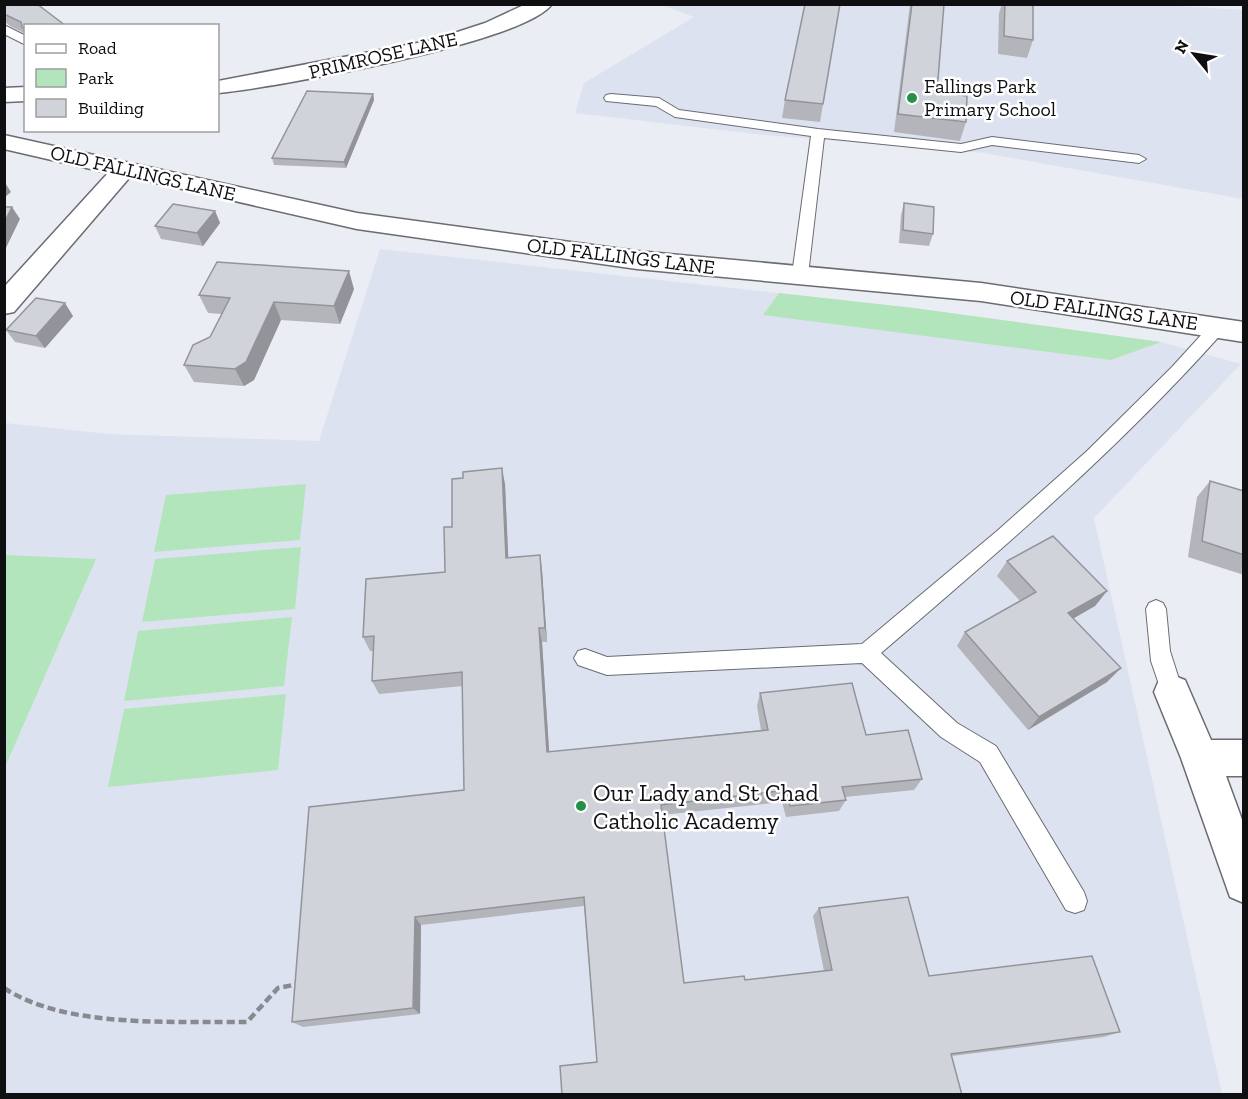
<svg xmlns="http://www.w3.org/2000/svg" width="1248" height="1099" viewBox="0 0 1248 1099" font-family="'Zilla Slab',serif">
	<style>
		.built { fill: #dde2f0 }
		.green { fill: #b3e5bc }
		.lines { fill: none; stroke-linecap: round; stroke-linejoin: round }
		.service-casing { stroke: #6a6c72; stroke-width: 2 }
		.minor-casing { stroke: #6a6c72; stroke-width: 3 }
		.path { stroke: #898a8f; stroke-width: 4.5; stroke-dasharray: 8 4; stroke-linecap: butt }
		.service { fill: #fff; fill-rule: evenodd }
		.minor { fill: #fff; fill-rule: evenodd }
		.wall { fill: #b3b5bb }
		.shaded-wall { fill: #929499 }
		.building { fill: #d0d3da; stroke: #929499; stroke-width: 1.5 }
		.poi-dot { fill: #249149; stroke: #fff; stroke-width: 2 }
		.labels { text-anchor: middle; dominant-baseline: central; stroke-width: 5; stroke-linejoin: round; paint-order: stroke }
		.far-street-label { font-size: 20px; fill: #0f0f12; stroke: #fff }
		.far-poi-label { font-size: 20px; fill: #0f0f12; stroke: #fff; text-anchor: start }
		.poi-label { font-size: 24px; fill: #0f0f12; stroke: #fff; text-anchor: start }
	</style>
	<rect width="100%" height="100%" fill="#ebedf4"/>
	<path class="built" d="M1148,4L1243,10V199L984,153L765,135L575,113L584,83L694,17L661,5Z
		M380,249L914,308L1161,342L1241,364L1094,518L1222,1094H5V423L109,434L319,441Z"/>
	<path class="green" d="M779,293L914,308L1161,342L1111,360L763,315Z
		M306,484L300,540L154,552L166,495Z
		M301,547L295,609L142,622L155,559Z
		M5,555L96,559L5,767L4,555Z
		M292,617L284,686L124,701L138,631Z
		M286,694L278,770L108,787L124,709Z"/>
	<g class="lines">
		<defs>
			<path id="service" d="M4,25L26,36V45L4,34Z
				M611,94L659,98L679,110L818,129L961,144L992,137L1139,155L1146,159L1139,163L992,145L961,152L824,138L808,275L800,280L792,275L811,136L675,117L656,106L606,101L604,98L606,95Z
				M1218,321L1224,323L1226,327L1224,331C1119,449 1000,551 881,653L957,723L996,746L1084,892L1087,901L1084,910L1075,913L1066,910L980,762L941,737L862,663L607,675L578,665L574,658L578,651L585,649L607,657L862,644L997,531L1087,451L1172,367L1212,323Z
				M1156,600L1163,603L1166,609L1170,651L1183,692L1180,699L1172,702L1164,699L1151,661L1146,609L1149,603Z"/>
			<path id="minor" d="M526,4H552C525,43 271,88 218,93V81L433,40L485,23Z
				M26,87V101L4,102V88Z
				M4,135L357,213L637,251L981,283L1244,322V342L981,301L637,269L357,229L130,177L14,312L4,314V287L108,173L4,149Z
				M1172,675L1185,680L1211,740H1244V776H1226L1244,825V903L1230,897L1181,758L1154,692L1159,680Z"/>
		</defs>
		<use href="#service" class="service-casing"/>
		<use href="#minor" class="minor-casing"/>
		<path class="path" d="M4,988C66,1029 174,1021 247,1022L278,988L298,984"/>
		<use href="#service" class="service"/>
		<use href="#minor" class="minor"/>
	</g>
	<path class="wall" d="M4,4L26,26V34L10,26L4,21Z
		M840,4L820,122L782,118L785,100Z
		M910,4H944L937,92L966,122L960,141L894,132Z
		M1002,4H1033V40L1027,58L998,54L999,13Z
		M373,94L374,100L346,168L274,165L272,158Z
		M904,203L933,234L929,246L899,243L901,215Z
		M215,211L220,223L203,246L161,239L155,226Z
		M354,289L340,324L281,320L254,380L244,386L194,382L184,365L210,337L222,314L208,313L199,295Z
		M73,316L45,348L15,342L6,330Z
		M1210,481L1244,491V575L1188,557L1197,497Z
		M505,484L508,558L542,570L547,642H542L549,752L761,730L757,706L760,693L866,735L922,779L914,790L845,797L846,800L839,811L786,817L782,802L662,815L684,983L745,980L824,971L813,916L819,908L929,976L1120,1032L1104,1037L952,1056L597,1062L584,906L421,925L420,1014L303,1027L292,1022L464,790L463,686L379,694L372,681L374,651H370L363,637L445,572L452,527Z
		M1007,561L1107,591L1095,606L1073,618L1107,682L1028,730L957,646L965,632L1020,601L997,576Z"/>
	<path class="shaded-wall" d="M373,94L374,100L346,168L344,162Z
		M4,181L11,192L4,198Z
		M12,207L20,219L4,252V223Z
		M215,211L220,223L203,246L197,233Z
		M349,271L354,289L340,324L334,306Z
		M274,302L281,320L254,380L244,386L235,369Z
		M65,303L73,316L45,348L36,336Z
		M502,468L505,484L509,573L506,558Z
		M540,555L542,570L547,642L545,628Z
		M1107,591L1095,606L1057,628L1068,613Z
		M539,628L542,642L550,764L547,752Z
		M1121,668L1107,682L1028,730L1039,717Z
		M415,917L421,925L420,1014L413,1008Z"/>
	<path class="building" d="M4,4H37L66,26H26V30L22,27L21,22L4,14Z
		M805,4H840L823,104L785,100Z
		M912,4H944L937,92L967,96L966,122L898,114Z
		M1005,4H1033V40L1004,36Z
		M307,91L373,94L344,162L272,158Z
		M904,203L934,207L933,234L903,230Z
		M173,204L215,211L197,233L155,226Z
		M4,207H12L4,223Z
		M217,262L349,271L334,306L274,302L246,362L235,369L184,365L193,345L210,337L230,298L199,295Z
		M36,298L65,303L36,336L6,330Z
		M502,468L506,558L540,555L545,628H539L547,752L768,730L760,693L852,683L866,735L908,730L922,779L842,787L846,800L790,806L787,790L661,805L684,983L744,976L745,980L832,970L819,908L908,897L929,976L1092,956L1120,1032L951,1054L962,1095H562L560,1066L597,1062L584,897L415,917L413,1008L292,1022L309,807L464,790L462,672L372,681L374,636L363,637L366,579L445,572L444,527H452V479L463,478V472Z
		M1210,481L1244,491V555L1202,541Z
		M1053,536L1107,591L1068,613L1121,668L1039,717L965,632L1036,592L1007,561Z"/>
	<g class="poi-dot">
		<circle cx="912" cy="98" r="6"/>
		<circle cx="581" cy="806" r="6"/>
	</g>
	<g class="labels">
		<g class="far-street-label">
			<text transform="translate(383 55) rotate(-13)">PRIMROSE LANE</text>
			<text transform="translate(143 173) rotate(13)">OLD FALLINGS LANE</text>
			<text transform="translate(621 256) rotate(7)">OLD FALLINGS LANE</text>
			<text transform="translate(1104 310) rotate(8)">OLD FALLINGS LANE</text>
		</g>
		<g class="far-poi-label">
			<text x="924" y="86">Fallings Park<tspan x="924" dy="23">Primary School</tspan></text>
		</g>
		<g class="poi-label">
			<text x="593" y="792">Our Lady and St Chad<tspan x="593" dy="28">Catholic Academy</tspan></text>
		</g>
	</g>
	<rect width="1248" height="1099" fill="none" stroke="#0f0f12" stroke-width="12"/>
	<rect x="24" y="24" width="195" height="108" fill="#ffffff" stroke="#9f9fa0" stroke-width="1.5"/>
	<rect x="36" y="44" width="30" height="9" fill="#ffffff" stroke="#9f9fa0" stroke-width="1.5"/>
	<text x="78" y="54" font-size="18" fill="#0f0f12">Road</text>
	<rect x="36" y="69" width="30" height="18" fill="#b3e5bc" stroke="#9f9fa0" stroke-width="1.5"/>
	<text x="78" y="84" font-size="18" fill="#0f0f12">Park</text>
	<rect x="36" y="99" width="30" height="18" fill="#d0d3da" stroke="#9f9fa0" stroke-width="1.5"/>
	<text x="78" y="114" font-size="18" fill="#0f0f12">Building</text>
	<g transform="translate(1194 54) rotate(300)" stroke="#ffffff" stroke-width="4.5" paint-order="stroke">
	<path d="M0-4.5L10 22L0 15L-10 22Z" fill="#0f0f12"/>
	<text y="-9" font-size="16" font-weight="bold" text-anchor="middle" fill="#0f0f12">N</text>
	</g>
</svg>
